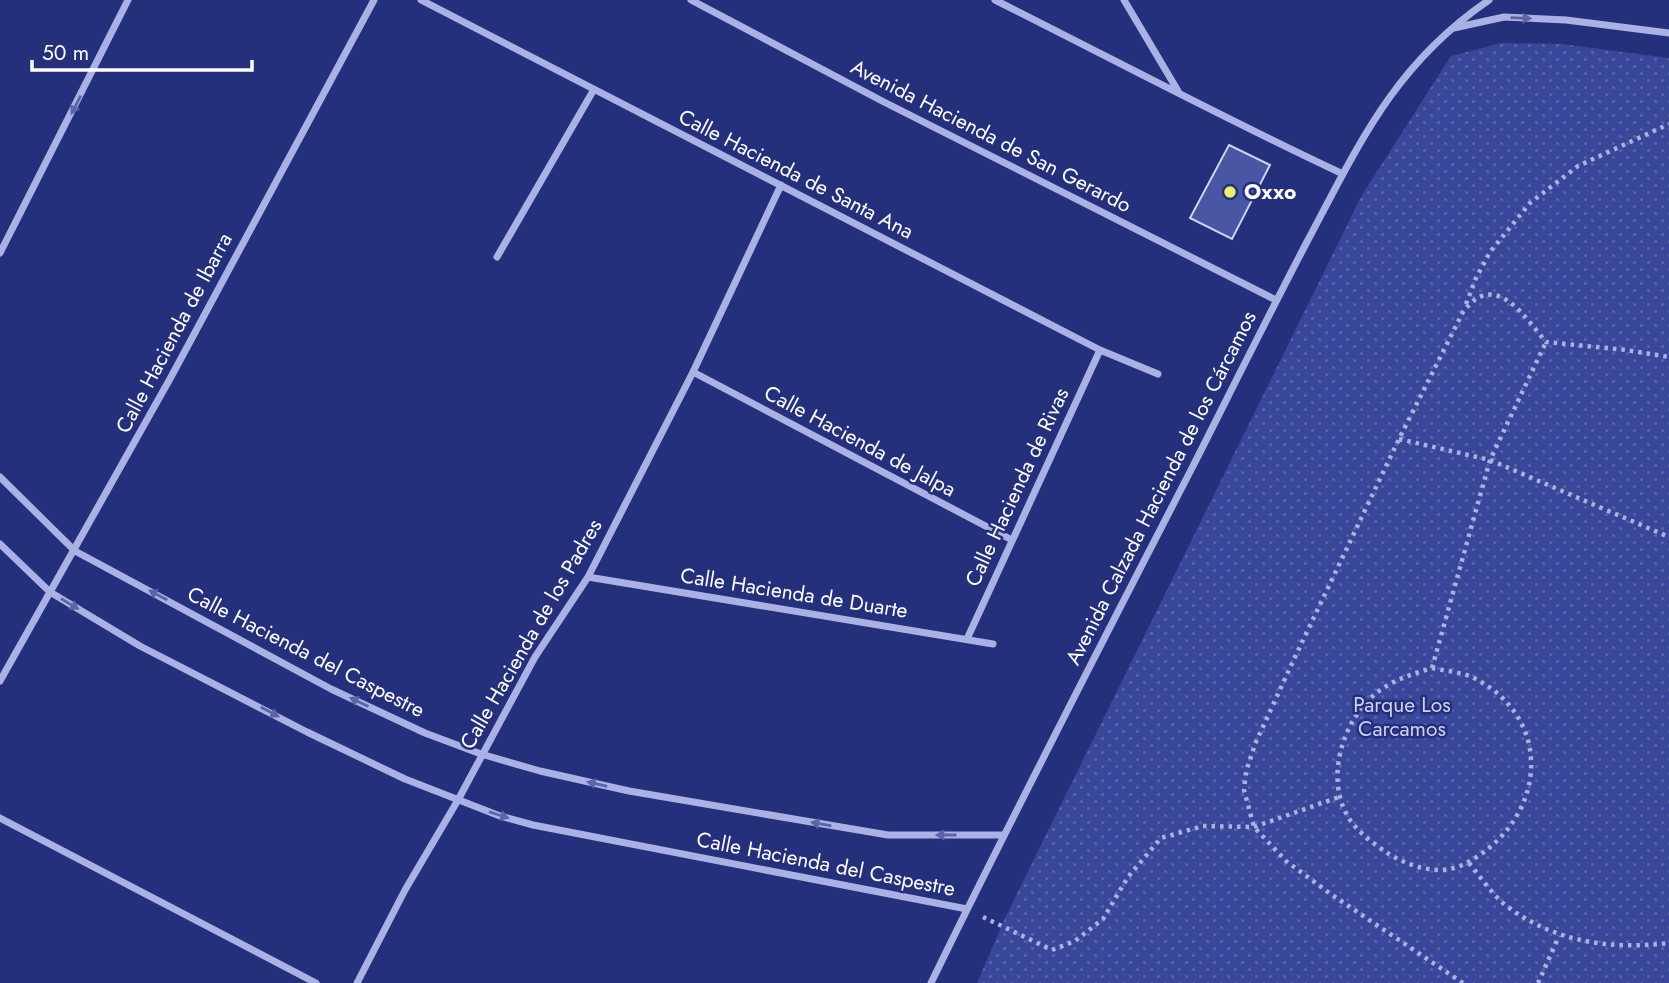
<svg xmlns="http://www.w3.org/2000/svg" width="1669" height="983" viewBox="0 0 1669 983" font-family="Jost,sans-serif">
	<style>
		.park { fill: url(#park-dots) }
		.building { fill: #4956a4; stroke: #cdd3f4; stroke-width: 2 }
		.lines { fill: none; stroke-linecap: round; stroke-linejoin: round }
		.path { stroke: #aab2e5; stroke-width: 4.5; stroke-dasharray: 3.5 5; stroke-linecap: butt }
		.street { stroke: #aab2e5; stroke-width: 7 }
		.oneway { fill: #5a64a7 }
		.poi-dot { fill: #ecef6e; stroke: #25307d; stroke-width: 2.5 }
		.labels { text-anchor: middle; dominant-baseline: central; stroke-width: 5; stroke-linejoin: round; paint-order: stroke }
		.street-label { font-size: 21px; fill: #fff; stroke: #25307d }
		.poi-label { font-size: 21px; font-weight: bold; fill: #fff; stroke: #25307d; text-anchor: start }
		.park-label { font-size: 21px; fill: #cdd3f4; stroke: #25307d }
	</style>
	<defs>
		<pattern id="park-dots" width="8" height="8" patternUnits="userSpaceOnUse" patternTransform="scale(1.75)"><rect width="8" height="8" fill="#39479a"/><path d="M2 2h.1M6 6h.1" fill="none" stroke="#5763a9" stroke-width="1.8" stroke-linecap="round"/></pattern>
	</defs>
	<rect width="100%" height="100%" fill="#25307d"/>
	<path class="park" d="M1502,43L1562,44L1669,58V983H977L1006,916L1362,195L1451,56Z"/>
	<path class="building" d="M1229,145L1270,165L1232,239L1190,218Z"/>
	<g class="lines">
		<path class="path" d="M1466,304L1476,278L1490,252L1530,203L1578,166L1669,124
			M1399,439L1490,460L1669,537
			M1432,668C1445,671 1462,672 1474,678C1549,716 1548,804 1484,852C1471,861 1457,870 1440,870C1421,870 1401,862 1386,852C1374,844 1362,835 1353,824C1322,785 1341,719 1379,691C1395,679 1413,674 1432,668Z
			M1432,668L1490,460L1546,342
			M1469,863C1480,876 1491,893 1504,904C1553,942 1609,950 1669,943
			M983,917L1052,950L1075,941L1103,919L1128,877L1161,838L1203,826L1254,827L1339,797
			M1463,983L1332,895L1286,861L1254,827L1244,790L1246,772L1255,744L1295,657L1399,439L1463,312C1495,269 1524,316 1546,342L1626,350L1669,357
			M1538,983L1559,936"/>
		<path class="street" d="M421,0L1100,350L1158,374
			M691,0L884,102L1276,300
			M995,0C1111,58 1225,119 1343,174
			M1124,0L1178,91
			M1454,28L1504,17L1566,20L1669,33
			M0,253L128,0
			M497,257L593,91
			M693,372L1012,540
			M0,477L75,551L331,689L425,733L481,754L540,771L629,791L888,835H1004
			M0,544L50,592L140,646L307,732L405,779L500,816L533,825L967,909
			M588,577L993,644
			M967,639L1100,350
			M0,681L171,377L374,0
			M0,818L316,983
			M357,983L405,890L458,800L535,657L588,577L693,372L781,185
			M931,983C1015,810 1104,639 1192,468C1231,391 1269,314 1309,238C1360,142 1395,64 1489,0"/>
	</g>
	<defs><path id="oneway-solid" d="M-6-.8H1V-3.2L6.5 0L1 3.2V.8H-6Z" transform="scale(1.75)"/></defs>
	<g class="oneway">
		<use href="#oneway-solid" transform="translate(1521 18) rotate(2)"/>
		<use href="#oneway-solid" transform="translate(76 105) rotate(117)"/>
		<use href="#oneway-solid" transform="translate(158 595) rotate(-152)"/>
		<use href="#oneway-solid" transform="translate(70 604) rotate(31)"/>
		<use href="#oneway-solid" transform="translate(359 702) rotate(-154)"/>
		<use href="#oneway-solid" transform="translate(270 712) rotate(28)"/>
		<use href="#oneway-solid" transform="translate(597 784) rotate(-167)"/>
		<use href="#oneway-solid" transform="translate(499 815) rotate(18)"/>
		<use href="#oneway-solid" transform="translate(821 824) rotate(-170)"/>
		<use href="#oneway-solid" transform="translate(946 835) rotate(180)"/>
	</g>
	<circle class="poi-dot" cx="1230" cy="192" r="7"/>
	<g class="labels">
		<g class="street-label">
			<text transform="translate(991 136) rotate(27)">Avenida Hacienda de San Gerardo</text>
			<text transform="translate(796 174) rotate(27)">Calle Hacienda de Santa Ana</text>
			<text transform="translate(174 333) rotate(-62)">Calle Hacienda de Ibarra</text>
			<text transform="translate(860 441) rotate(28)">Calle Hacienda de Jalpa</text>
			<text transform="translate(1017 487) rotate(-65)">Calle Hacienda de Rivas</text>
			<text transform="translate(1161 488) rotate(-63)">Avenida Calzada Hacienda de los Cárcamos</text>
			<text transform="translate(794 593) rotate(9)">Calle Hacienda de Duarte</text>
			<text transform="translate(531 634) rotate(-60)">Calle Hacienda de los Padres</text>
			<text transform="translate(306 652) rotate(27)">Calle Hacienda del Caspestre</text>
			<text transform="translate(826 864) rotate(11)">Calle Hacienda del Caspestre</text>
		</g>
		<g class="poi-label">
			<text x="1244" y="192">Oxxo</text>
		</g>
		<g class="park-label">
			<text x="1402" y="705">Parque Los<tspan x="1402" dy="24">Carcamos</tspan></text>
		</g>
	</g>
	<path d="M32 60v10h220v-10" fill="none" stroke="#ffffff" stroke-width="3.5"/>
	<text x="42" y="60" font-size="21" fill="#ffffff" stroke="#25307d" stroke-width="5" paint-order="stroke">50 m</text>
</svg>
